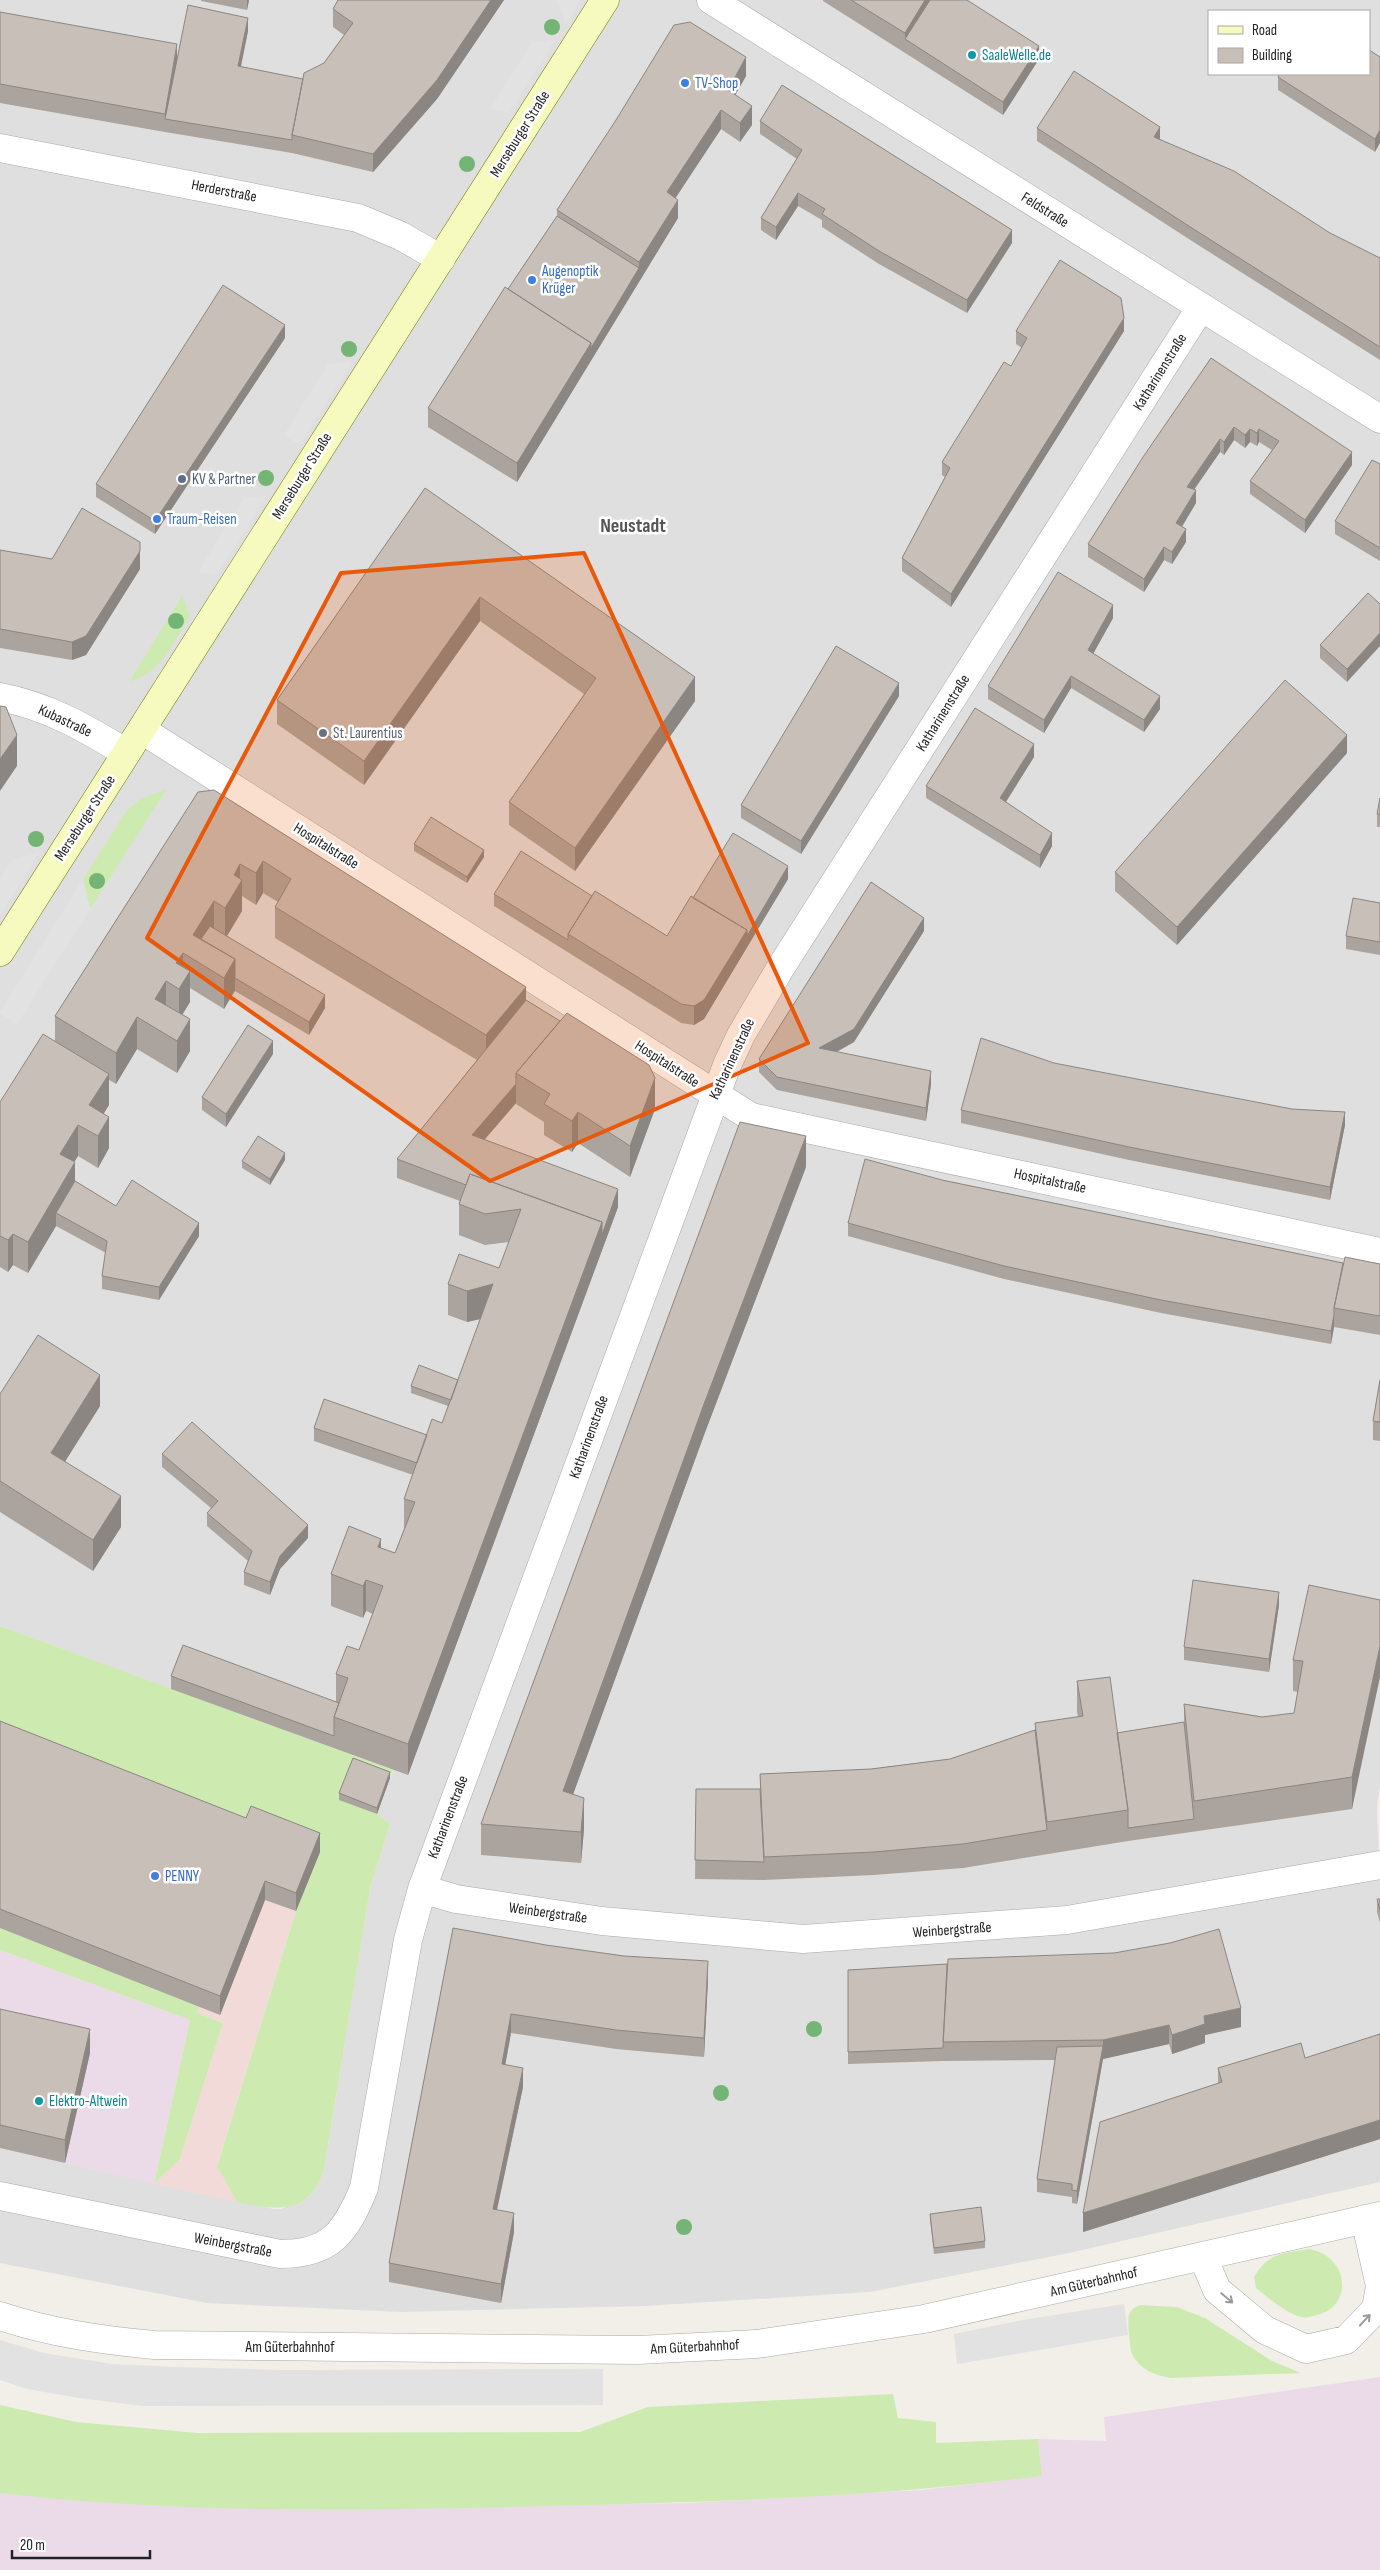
<svg xmlns="http://www.w3.org/2000/svg" width="1380" height="2570" viewBox="0 0 1380 2570" font-family="'Sofia Sans Condensed',sans-serif">
	<style>
		.residential { fill: #e0dfdf; fill-rule: evenodd }
		.commercial { fill: #f2dad9 }
		.industrial { fill: #ebdbe8 }
		.grass { fill: #cdebb0 }
		.parking { fill: #e2e2e2 }
		.lines { fill: none; stroke-linecap: round; stroke-linejoin: round }
		.minor-casing { stroke: #a9a9a9; stroke-width: 29 }
		.secondary-casing { stroke: #707d05; stroke-width: 29 }
		.minor { stroke: #fff; stroke-width: 28 }
		.secondary { stroke: #f7fabf; stroke-width: 28 }
		.tree { fill: #74b475 }
		.wall { fill: #aba49e }
		.shaded-wall { fill: #8b8681 }
		.building { fill: #c7bfb8; stroke: #8b8681 }
		.oneway { stroke: #9c9c9c }
		.marked { fill: #e8590c; fill-opacity: 0.2; stroke: #e8590c; stroke-width: 4; stroke-linejoin: round }
		.culture-dot { fill: #0f9aa8; stroke: #fff; stroke-width: 2 }
		.shop-dot { fill: #3f7fe0; stroke: #fff; stroke-width: 2 }
		.service-dot { fill: #5c6f8a; stroke: #fff; stroke-width: 2 }
		.worship-dot { fill: #6b7280; stroke: #fff; stroke-width: 2 }
		.labels { text-anchor: middle; dominant-baseline: central; stroke-width: 5; stroke-linejoin: round; paint-order: stroke }
		.culture-label { font-size: 15px; fill: #0d838f; stroke: #fff; text-anchor: start }
		.shop-label { font-size: 15px; fill: #366cbe; stroke: #fff; text-anchor: start }
		.street-label { font-size: 15px; fill: #222; stroke: #fff }
		.service-label { font-size: 15px; fill: #4e5e75; stroke: #fff; text-anchor: start }
		.worship-label { font-size: 15px; fill: #5b616d; stroke: #fff; text-anchor: start }
		.district-label { font-size: 20px; font-weight: bold; fill: #555; stroke: #fff }
	</style>
	<rect width="100%" height="100%" fill="#f2efe9"/>
	<path class="residential" d="M0,0H1380V1788L1377,1805L1380,1887V2182L1069,2253L870,2292L645,2306L401,2312L207,2303L0,2263V2148L274,2209H281L308,2197L315,2188L324,2170L370,1889L390,1824L377,1814L393,1771L0,1626ZM1209,11H1369V74H1209Z"/>
	<path class="commercial" d="M0,1740L319,1852L296,1911L217,2165L237,2202L154,2184L180,2159L223,2023L197,2013L200,2006Z"/>
	<path class="industrial" d="M0,1950L190,2020L154,2184L0,2148Z
		M1380,2377V2570H0V2493L167,2506L312,2510L689,2503L922,2490L1042,2476L1038,2439L1106,2441L1104,2417Z"/>
	<path class="grass" d="M182,596L190,616C172,644 162,673 129,682Z
		M167,789L90,909L83,879L127,810L141,799Z
		M0,1626L393,1770L377,1814L390,1824L370,1889L324,2170C308,2216 277,2210 237,2202L217,2166L296,1911L319,1852L0,1740Z
		M0,1927L200,2006L197,2013L223,2023L180,2159L154,2184L190,2020L0,1950Z
		M1309,2249C1350,2256 1355,2309 1313,2316C1309,2317 1305,2318 1302,2317C1285,2313 1269,2298 1256,2288L1254,2277C1269,2252 1282,2254 1309,2249Z
		M1140,2305L1177,2307L1205,2318L1272,2361L1301,2373L1171,2378C1156,2376 1139,2369 1132,2354C1130,2350 1127,2319 1129,2315C1131,2309 1135,2307 1140,2305Z
		M893,2394L898,2418L936,2422V2443L1038,2439L1042,2476C878,2497 715,2502 550,2506C367,2511 182,2514 0,2493V2405L76,2422L198,2433L580,2432L648,2407Z"/>
	<path class="parking" d="M558,0H581L566,24L558,1Z
		M555,40L509,113L490,109L532,42Z
		M353,362L299,445L284,435L328,364Z
		M267,496L217,574L198,572L244,498Z
		M40,852L0,916V879L12,860Z
		M83,879L90,909L17,1024L0,1014V1012Z
		M1124,2304L1128,2335L957,2364L954,2334L1023,2320Z
		M0,2340L44,2353L112,2364L175,2367L283,2370L603,2369V2405L142,2406L79,2398L27,2389L0,2380Z"/>
	<g class="lines">
		<defs>
			<path id="minor" d="M711,0L1380,419
				M0,148L358,218L401,236L441,259
				M0,697C47,706 86,728 126,753
				M142,730L751,1117L1380,1252
				M422,1889L456,1899L602,1921L803,1939L1067,1920L1380,1865
				M0,2196L280,2254C331,2254 346,2232 364,2188L408,1940L422,1889L727,1065L741,1035L781,967L1201,307
				M1203,2257L1217,2290L1265,2330L1306,2349L1346,2340L1376,2309L1380,2286L1365,2219
				M0,2316C51,2333 101,2340 154,2345L638,2350L757,2344L924,2319L1380,2216"/>
			<path id="secondary" d="M0,952L605,0"/>
		</defs>
		<use href="#minor" class="minor-casing"/>
		<use href="#secondary" class="secondary-casing"/>
		<use href="#minor" class="minor"/>
		<use href="#secondary" class="secondary"/>
	</g>
	<g class="tree">
		<circle cx="552" cy="27" r="8"/>
		<circle cx="467" cy="164" r="8"/>
		<circle cx="349" cy="349" r="8"/>
		<circle cx="266" cy="478" r="8"/>
		<circle cx="176" cy="621" r="8"/>
		<circle cx="36" cy="839" r="8"/>
		<circle cx="97" cy="881" r="8"/>
		<circle cx="814" cy="2029" r="8"/>
		<circle cx="721" cy="2093" r="8"/>
		<circle cx="684" cy="2227" r="8"/>
	</g>
	<path class="wall" d="M201,0H249L247,10L201,1Z
		M338,0H504L437,99L373,172L292,153L165,132L0,103V12L177,58L248,31L241,67L303,79L324,63L344,35L333,27V9Z
		M823,0H967L1039,59L1003,115L823,1Z
		M1380,57L1375,152L1278,90V77Z
		M746,76L735,95L752,125L740,142L721,129L675,198L678,218L517,482L428,427V408L557,216V210Z
		M760,121L1012,243L967,313L879,264L822,227V220L798,206L776,240L761,230V218L797,159L760,134Z
		M1037,128L1160,139L1330,233L1380,258V360L1195,243L1037,141Z
		M1016,331H1124L951,607L902,571V558L945,477L942,475V462L1011,366L1022,348L1016,344Z
		M285,338L155,534L96,497V484Z
		M1211,358L1352,465L1305,533L1250,494V481L1272,450L1259,442L1257,446L1250,442L1245,448L1234,440L1224,455L1220,452L1194,489L1196,503L1182,527L1186,542L1172,564L1164,560L1144,592L1088,557V544Z
		M1380,464V561L1335,534V521Z
		M425,488L695,701L575,871L509,825V802L584,694L480,621L364,785L277,724V700Z
		M0,550L52,559L140,569L86,655L72,660L0,648Z
		M1368,593L1347,682L1320,658V645Z
		M1113,618L1093,654L1160,709L1144,732L1071,688L1044,733L988,699V686Z
		M899,696L801,854L741,818V805Z
		M1347,753L1177,945L1115,891V872Z
		M1034,757L1006,802L1052,846L1040,868L926,798V786Z
		M198,792L526,1000L655,1109L630,1177L578,1143L572,1152L544,1135V1122L516,1104V1103L485,1139L618,1207L408,1775L171,1689V1676L336,1702V1674L359,1650L373,1614L366,1611L363,1618L331,1606V1574L381,1548L395,1553L404,1529V1499L413,1475L314,1441V1428L427,1435L442,1423L448,1406L411,1393V1386L458,1380L480,1319L467,1322L448,1315V1284L499,1268L509,1242L485,1245L459,1235V1204L460,1201L397,1178V1159L477,1060L275,938V907L278,902L263,893L256,905L242,896V911L227,936L325,1008L309,1035L235,991L224,1009L190,988V1002L182,1015L190,1051L177,1073L137,1049L116,1084L109,1080V1105L103,1114L109,1148L98,1168L78,1156L74,1162L75,1181L116,1206L199,1236L159,1300L102,1289V1276L106,1253L56,1226L28,1273L13,1265L8,1272L0,1267V1102L55,1041V1016Z
		M1380,798V827H1377V814Z
		M414,844L484,857L467,883L414,851Z
		M788,879L704,1019L694,1025L681,1023L494,906V894L592,896L667,936L693,898Z
		M1380,903V955L1346,949V936Z
		M924,931L854,1042L837,1052L931,1084L926,1121L777,1090L759,1072V1059Z
		M273,1054L226,1127L202,1110V1097Z
		M961,1110L1345,1125L1330,1200L1129,1160L961,1123Z
		M285,1160L270,1185L242,1168V1161Z
		M806,1167L704,1435L573,1794L584,1829L581,1863L481,1855V1824Z
		M942,1180L1343,1263L1380,1264V1335L1334,1327L1331,1344L1161,1313L1004,1279L848,1236V1223Z
		M1380,1380V1441L1373,1440V1421Z
		M0,1394L100,1406L65,1461L121,1527L93,1571L0,1512Z
		M162,1454L308,1538L280,1569L270,1595L244,1585V1572L248,1561L207,1526V1513L211,1508L162,1467Z
		M1380,1600L1352,1809L1128,1841L963,1868L874,1875L764,1880L695,1879L696,1789H760V1774L871,1769L950,1759L1035,1730V1723L1078,1717L1077,1712V1681L1117,1733L1184,1722V1704L1262,1717L1294,1713L1298,1692L1293,1691V1660Z
		M1279,1605L1269,1672L1184,1660V1647Z
		M0,1721L320,1852L296,1911L265,1900L220,2015L0,1928Z
		M390,1778L377,1814L339,1800V1793Z
		M1377,1899H1380V1923L1377,1912Z
		M453,1928L708,1980L704,2057L616,2049L511,2033L505,2065L523,2087L497,2210L514,2232L501,2303L389,2282V2263Z
		M848,1970L1241,2027L1205,2035V2043L1172,2054L1169,2044L1103,2059L1077,2204L1072,2203V2197L1037,2192V2179L1055,2060L943,2061L848,2064Z
		M0,2009L90,2053L65,2163L0,2148Z
		M1380,2034V2139L1083,2232L1218,2084V2068L1305,2058Z
		M930,2214L985,2241V2248L934,2254L930,2220Z"/>
	<path class="shaded-wall" d="M247,0H249L247,10Z
		M491,0H504L437,99L373,172V154Z
		M925,0H937L905,39V33Z
		M248,18V31L238,79V66Z
		M177,44V63L165,119V114Z
		M1039,46V59L1003,115V102Z
		M746,57V76L728,108V90Z
		M752,106V125L740,142V123Z
		M721,110V129L667,211V192Z
		M1160,127V140L1154,137Z
		M1380,130V143L1375,152V139Z
		M798,193V206L776,240V227Z
		M678,200V218L517,482V463L591,343L639,268V262Z
		M1012,230V243L967,313V300Z
		M1124,318V331L951,607V594Z
		M285,325V338L155,534V521Z
		M1234,427V440L1224,455V442Z
		M1250,429V442L1245,448V435Z
		M1259,429V442L1257,446V433Z
		M1220,439V452L1187,500V487Z
		M1352,452V465L1305,533V520Z
		M1196,490V503L1176,536V523Z
		M1186,529V542L1172,564V552Z
		M1164,547V560L1144,592V579Z
		M140,551V569L86,655L72,660V642Z
		M480,597V621L364,785V761Z
		M1113,605V618L1088,663V650Z
		M1380,633V646L1347,682V669Z
		M1071,676V688L1044,733V720Z
		M695,677V701L575,871V848Z
		M899,683V696L801,854V841Z
		M1160,696V709L1144,732V720Z
		M17,735V766L0,791V759Z
		M1347,735V753L1177,945V927Z
		M1034,744V757L1000,811V798Z
		M1052,833V846L1040,868V855Z
		M484,850V857L467,883V877Z
		M263,861V893L256,905V873Z
		M240,864V883L242,880V911L225,939V908L234,875Z
		M788,866V879L704,1019L694,1025V1006L747,930Z
		M214,901V932L199,956L193,935Z
		M924,918V931L854,1042L819,1061V1048Z
		M183,953V982L190,971V1002L179,1020V989L176,963Z
		M235,959V990L224,1009V978Z
		M166,981V1012L155,999Z
		M526,987V1018L486,1066V1035Z
		M325,995V1008L309,1035V1022Z
		M137,1017V1049L116,1084V1053Z
		M190,1019V1051L177,1073V1041Z
		M273,1041V1054L226,1127V1114Z
		M931,1071V1084L926,1121V1108Z
		M109,1074V1105L92,1133L89,1105Z
		M655,1078V1109L630,1177V1146Z
		M516,1084V1103L472,1154V1135Z
		M578,1112V1143L572,1152V1121Z
		M1345,1112V1125L1330,1200V1187Z
		M109,1117V1148L98,1168V1136Z
		M78,1125V1156L60,1185V1154Z
		M806,1136V1167L704,1435L563,1822V1791L704,1404Z
		M285,1153V1160L270,1185V1179Z
		M75,1162V1194L56,1213V1226L28,1273V1242Z
		M618,1189V1207L408,1775V1744L602,1222Z
		M199,1223V1236L159,1300V1287Z
		M13,1234V1265L8,1272V1240Z
		M493,1284V1316L467,1322V1291Z
		M1334,1315V1327L1331,1344V1331Z
		M100,1375V1406L51,1484V1453Z
		M121,1496V1527L93,1571V1540Z
		M308,1525V1538L280,1569L270,1595V1582L280,1556Z
		M381,1539V1570L378,1547Z
		M366,1580V1611L363,1618V1586Z
		M1279,1592V1605L1269,1672V1659Z
		M1380,1646V1677L1352,1809V1777Z
		M390,1772V1778L377,1814V1808Z
		M584,1798V1829L581,1863V1832Z
		M320,1833V1852L296,1911V1893Z
		M265,1881V1900L220,2015V1996Z
		M708,1961V1980L704,2057V2038Z
		M1241,2008V2027L1205,2035V2043L1172,2054V2035L1204,2016Z
		M511,2014V2033L502,2083V2064Z
		M1169,2025V2044L1103,2059V2040Z
		M90,2029V2053L65,2163V2140Z
		M1103,2046V2059L1077,2204V2191Z
		M523,2068V2087L493,2228V2209Z
		M1380,2120V2139L1083,2232V2213Z
		M514,2213V2232L501,2303V2284Z"/>
	<path class="building" d="M338,0H491L437,80L373,154L292,135L304,73L324,63L353,23L333,9Z
		M851,0H925L905,33Z
		M930,0H967L1039,46L1003,102L905,39Z
		M188,5L248,18L238,66L303,79L292,135V140L165,119Z
		M0,12L177,44L165,114L0,84Z
		M690,22L746,57L728,90L752,106L740,123L721,110L667,192L678,200L639,262L557,210L616,120L674,25Z
		M1369,50L1380,57V130L1375,139L1278,77L1280,74H1369Z
		M1074,71L1160,127L1154,137L1234,171L1330,233L1380,258V347L1195,230L1037,128Z
		M782,85L1012,230L967,300L879,251L822,214L825,209L798,193L776,227L761,218L802,150L760,121Z
		M557,216L639,268L591,348V343L508,289Z
		M1060,260L1121,298L1124,318L951,594L902,558L950,468L942,462L1004,362L1011,366L1027,338L1016,331Z
		M223,285L285,325L155,521L96,484Z
		M505,287L591,343L517,463L428,408Z
		M1211,358L1352,452L1305,520L1250,481L1279,441L1259,429L1257,433L1250,429L1245,435L1234,427L1224,442L1220,439L1187,487L1196,490L1176,523L1186,529L1172,552L1164,547L1144,579L1088,544L1143,457Z
		M1372,460L1380,464V548L1335,521Z
		M425,488L695,677L575,848L509,802L596,678L480,597L364,761L277,700Z
		M82,508L140,542V551L86,636L72,642L0,629V550L52,559Z
		M1058,572L1113,605L1088,650L1160,696L1144,720L1071,676L1044,720L988,686Z
		M1368,593L1380,604V633L1347,669L1320,645Z
		M836,646L899,683L801,841L741,805Z
		M1285,680L1347,735L1177,927L1115,872Z
		M0,706L6,707L17,735L0,759Z
		M975,708L1034,744L1000,798L1052,833L1040,855L926,786Z
		M214,790L526,987L486,1035L275,907L291,879L263,861L256,873L240,864L234,875L242,880L225,908L214,901L193,935L235,959L224,978L183,953L176,963L190,971L179,989L166,981L155,999L190,1019L177,1041L137,1017L116,1053L55,1016L198,792Z
		M1380,798V814H1377Z
		M431,817L484,850L467,877L414,844Z
		M733,833L788,866L747,936V930L693,898Z
		M521,851L592,896L568,934V940L494,894Z
		M871,882L924,918L854,1029L819,1048L931,1071L926,1108L777,1077L759,1059Z
		M595,891L667,936L691,896L747,930L704,1000L694,1006L681,1004L568,934Z
		M1353,898L1380,903V942L1346,936Z
		M210,926L325,995L309,1022L235,978V959L201,939Z
		M526,1000L560,1021L516,1073V1084L472,1135L618,1189L602,1235V1222L470,1174L466,1185L397,1159Z
		M567,1013L649,1065L655,1078L630,1146L578,1112L572,1121L544,1104L550,1094L516,1073Z
		M248,1025L273,1041L226,1114L202,1097Z
		M43,1034L109,1074L89,1105L109,1117L98,1136L78,1125L60,1154L75,1162L28,1242L13,1234L8,1240L0,1236V1102Z
		M981,1038L1054,1063L1292,1109L1345,1112L1330,1187L1129,1147L961,1110Z
		M740,1122L806,1136L704,1404L563,1791L584,1798L581,1832L481,1824Z
		M258,1136L285,1153L270,1179L242,1161Z
		M865,1159L942,1180L1343,1263L1334,1308V1315L1331,1331L1161,1300L1004,1266L848,1223Z
		M470,1174L602,1222L408,1744L334,1717L348,1678L336,1674L347,1646L359,1650L383,1586L366,1580L363,1586L331,1574L349,1526L381,1539L378,1547L395,1553L415,1502L404,1499L432,1419L442,1423L493,1284L467,1291L448,1284L459,1254L499,1268L521,1209L485,1214L459,1204Z
		M132,1180L199,1223L159,1287L102,1276L107,1241L56,1213L75,1181L116,1206Z
		M1345,1257L1380,1264V1316L1334,1308Z
		M38,1335L100,1375L51,1453L121,1496L93,1540L0,1481V1394Z
		M419,1365L458,1380L451,1400L411,1386Z
		M1380,1380V1422L1373,1421Z
		M324,1399L427,1435L417,1463L314,1428Z
		M192,1422L308,1525L280,1556L270,1582L244,1572L252,1551L207,1513L218,1501L162,1454Z
		M1193,1580L1279,1592L1269,1659L1184,1647Z
		M1309,1585L1380,1600V1646L1352,1777L1194,1801L1184,1704L1262,1717L1294,1713L1303,1661L1293,1660Z
		M183,1645L339,1703L334,1717V1736L171,1676Z
		M1110,1677L1128,1810L1047,1822L1035,1723L1083,1716L1077,1681Z
		M0,1721L246,1818L251,1806L320,1833L296,1893L265,1881L220,1996L0,1909Z
		M1184,1722L1194,1819L1128,1828V1810L1117,1733Z
		M1035,1730L1047,1830L963,1844L874,1852L764,1857L760,1774L871,1769L950,1759Z
		M353,1758L390,1772L377,1808L339,1793Z
		M696,1789H760L764,1862L695,1860Z
		M1377,1899H1380V1910Z
		M453,1928L546,1945L624,1956L708,1961L704,2038L616,2030L511,2014L502,2064L523,2068L493,2209L514,2213L501,2284L389,2263Z
		M1219,1929L1241,2008L1204,2016L1205,2024L1172,2035L1169,2025L1103,2040L943,2042L948,1959L1114,1953L1170,1943Z
		M947,1964L943,2048L848,2052V1970Z
		M0,2009L90,2029L65,2140L0,2125Z
		M1380,2034V2120L1083,2213L1100,2122L1222,2082L1218,2068L1301,2043L1305,2058Z
		M1103,2046L1077,2191L1072,2190V2184L1037,2179L1057,2047Z
		M981,2207L985,2241L934,2248L930,2214Z"/>
	<defs><path id="oneway-shaft" d="M-6 0H5M1.5-3L5.5 0L1.5 3" fill="none" stroke-width="1.6" stroke-linecap="round" stroke-linejoin="round" transform="scale(1.25)"/></defs>
	<g class="oneway">
		<use href="#oneway-shaft" transform="translate(1227 2298) rotate(40)"/>
		<use href="#oneway-shaft" transform="translate(1365 2320) rotate(-47)"/>
	</g>
	<path class="marked" d="M584,553L808,1043L490,1181L147,938L341,573Z"/>
	<g class="culture-dot">
		<circle cx="972" cy="55" r="5"/>
		<circle cx="39" cy="2101" r="5"/>
	</g>
	<g class="shop-dot">
		<circle cx="685" cy="83" r="5"/>
		<circle cx="532" cy="280" r="5"/>
		<circle cx="157" cy="519" r="5"/>
		<circle cx="155" cy="1876" r="5"/>
	</g>
	<circle class="service-dot" cx="182" cy="479" r="5"/>
	<circle class="worship-dot" cx="323" cy="733" r="5"/>
	<g class="labels">
		<g class="culture-label">
			<text x="982" y="55">SaaleWelle.de</text>
			<text x="49" y="2101">Elektro-Altwein</text>
		</g>
		<g class="shop-label">
			<text x="695" y="83">TV-Shop</text>
			<text x="542" y="271">Augenoptik<tspan x="542" dy="17">Krüger</tspan></text>
			<text x="167" y="519">Traum-Reisen</text>
			<text x="165" y="1876">PENNY</text>
		</g>
		<g class="street-label">
			<text transform="translate(520 134) rotate(-58)">Merseburger Straße</text>
			<text transform="translate(224 191) rotate(11)">Herderstraße</text>
			<text transform="translate(1045 210) rotate(32)">Feldstraße</text>
			<text transform="translate(1160 372) rotate(-58)">Katharinenstraße</text>
			<text transform="translate(302 476) rotate(-58)">Merseburger Straße</text>
			<text transform="translate(943 713) rotate(-58)">Katharinenstraße</text>
			<text transform="translate(65 721) rotate(25)">Kubastraße</text>
			<text transform="translate(85 818) rotate(-57)">Merseburger Straße</text>
			<text transform="translate(326 846) rotate(32)">Hospitalstraße</text>
			<text transform="translate(732 1059) rotate(-65)">Katharinenstraße</text>
			<text transform="translate(667 1064) rotate(33)">Hospitalstraße</text>
			<text transform="translate(1050 1181) rotate(12)">Hospitalstraße</text>
			<text transform="translate(589 1437) rotate(-70)">Katharinenstraße</text>
			<text transform="translate(448 1817) rotate(-69)">Katharinenstraße</text>
			<text transform="translate(548 1913) rotate(8)">Weinbergstraße</text>
			<text transform="translate(952 1930) rotate(-4)">Weinbergstraße</text>
			<text transform="translate(233 2245) rotate(11)">Weinbergstraße</text>
			<text transform="translate(1094 2282) rotate(-13)">Am Güterbahnhof</text>
			<text x="290" y="2347">Am Güterbahnhof</text>
			<text transform="translate(695 2347) rotate(-3)">Am Güterbahnhof</text>
		</g>
		<g class="service-label">
			<text x="192" y="479">KV &amp; Partner</text>
		</g>
		<g class="worship-label">
			<text x="333" y="733">St. Laurentius</text>
		</g>
		<g class="district-label">
			<text x="633" y="526">Neustadt</text>
		</g>
	</g>
	<rect x="1208" y="10" width="162" height="65" fill="#ffffff" stroke="#a7a7a7"/>
	<rect x="1218" y="26" width="25" height="8" fill="#f7fabf" stroke="#a7a7a7"/>
	<text x="1252" y="35" font-size="15" fill="#222222">Road</text>
	<rect x="1218" y="48" width="25" height="15" fill="#c7bfb8" stroke="#a7a7a7"/>
	<text x="1252" y="60" font-size="15" fill="#222222">Building</text>
	<path d="M12 2550v8h138v-8" fill="none" stroke="#222222" stroke-width="2.5"/>
	<text x="20" y="2550" font-size="15" fill="#222222" stroke="#ffffff" stroke-width="4" paint-order="stroke">20 m</text>
</svg>
